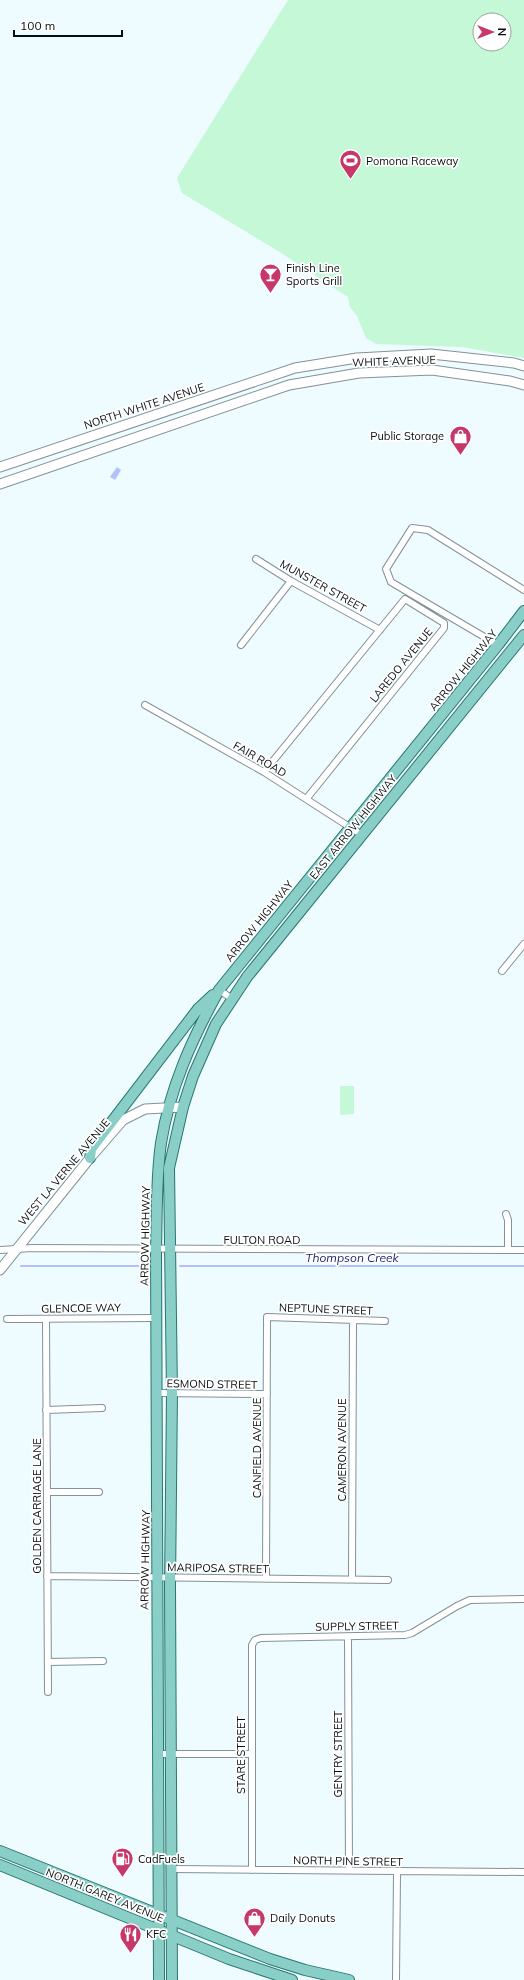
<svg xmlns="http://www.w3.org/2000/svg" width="524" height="1980" viewBox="0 0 524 1980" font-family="Mulish,sans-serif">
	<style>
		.green { fill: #c4f8d6; fill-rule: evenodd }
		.water { fill: #b3c0fb }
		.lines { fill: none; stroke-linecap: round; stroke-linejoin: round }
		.stream { stroke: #b3c0fb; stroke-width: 2 }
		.street-casing { stroke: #829296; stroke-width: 8 }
		.secondary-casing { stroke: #829296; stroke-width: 11 }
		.primary-casing { stroke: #297770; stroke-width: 12 }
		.street { stroke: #fff; stroke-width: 6 }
		.secondary { stroke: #fff; stroke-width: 9 }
		.primary { stroke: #89cfc8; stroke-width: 10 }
		.labels { text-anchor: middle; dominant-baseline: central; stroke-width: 3.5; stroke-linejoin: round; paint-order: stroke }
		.poi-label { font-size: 11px; fill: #090e10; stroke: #fff; text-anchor: start }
		.street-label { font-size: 11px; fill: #090e10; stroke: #fff }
		.water-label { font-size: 12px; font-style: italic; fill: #1f1e70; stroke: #fff }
	</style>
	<rect width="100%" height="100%" fill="#eefbff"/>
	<path class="green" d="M288,0H524V358L462,347L376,344L366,338L357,316L350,307L348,297L278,251L182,193L177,178ZM480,20H504V44H480Z
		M340,1086H354V1114L340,1115Z"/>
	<path class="water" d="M117,467L121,470L115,480L110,477Z"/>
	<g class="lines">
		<path class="stream" d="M21,1266H147
			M180,1266H524"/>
		<defs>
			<path id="street" d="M256,559L291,581L380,630
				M241,645L291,581
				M498,645L391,582L386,569L412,528L428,530L524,590
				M145,705L264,772L362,835
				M264,772L405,599L444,623V628L307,798
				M502,971L524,944
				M219,990L231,998
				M506,1214L508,1220V1250
				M0,1250L32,1248L524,1250
				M7,1319L156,1318
				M46,1319L48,1692
				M158,1393L267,1394
				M46,1410L102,1408
				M47,1492H99
				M47,1576L388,1580
				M266,1579L267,1317L385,1321
				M352,1579L353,1321
				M348,1637L349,1870
				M48,1662L103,1661
				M159,1754H251
				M172,1869L524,1872
				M252,1870V1645L255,1640L261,1638L405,1635L412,1633L457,1606L470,1600L524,1599
				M396,1980L397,1872"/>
			<path id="secondary" d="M0,467L295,368L357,358L431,354L514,363L524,366
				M0,484L289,385L359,373L432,370L510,381L524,385
				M0,1270L90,1158L123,1120L145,1109L183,1107"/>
			<path id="primary" d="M90,1158L91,1149L198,1009L213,995
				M0,1851L270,1959L305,1970L349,1980
				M0,1865L229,1959L292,1980
				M159,1980L156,1249C157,1214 156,1178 161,1143C170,1087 192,1039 219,990L498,645L524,611
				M172,1980L170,1587L172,1393L169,1168L183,1107L193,1076L216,1024L247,977L524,635"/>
		</defs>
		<use href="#street" class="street-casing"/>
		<use href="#secondary" class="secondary-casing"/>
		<use href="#primary" class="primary-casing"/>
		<use href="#street" class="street"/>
		<use href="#secondary" class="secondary"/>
		<use href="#primary" class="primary"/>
	</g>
	<defs>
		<symbol id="stadium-pin" viewBox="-11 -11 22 30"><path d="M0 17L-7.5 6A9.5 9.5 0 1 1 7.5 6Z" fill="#c53869" stroke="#fff"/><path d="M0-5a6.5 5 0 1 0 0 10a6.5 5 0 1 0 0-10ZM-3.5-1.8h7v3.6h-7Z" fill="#fff"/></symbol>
		<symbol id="bar-pin" viewBox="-11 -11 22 30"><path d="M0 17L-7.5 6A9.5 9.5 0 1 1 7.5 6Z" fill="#c53869" stroke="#fff"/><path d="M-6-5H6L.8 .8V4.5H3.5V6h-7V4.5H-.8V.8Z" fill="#fff"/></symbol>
		<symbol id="shop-pin" viewBox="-11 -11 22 30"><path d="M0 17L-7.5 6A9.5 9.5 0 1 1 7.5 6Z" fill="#c53869" stroke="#fff"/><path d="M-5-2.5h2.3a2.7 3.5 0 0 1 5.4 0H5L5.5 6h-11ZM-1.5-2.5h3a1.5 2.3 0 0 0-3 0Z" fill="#fff"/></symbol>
		<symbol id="fuel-pin" viewBox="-11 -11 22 30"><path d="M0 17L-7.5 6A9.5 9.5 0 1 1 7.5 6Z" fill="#c53869" stroke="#fff"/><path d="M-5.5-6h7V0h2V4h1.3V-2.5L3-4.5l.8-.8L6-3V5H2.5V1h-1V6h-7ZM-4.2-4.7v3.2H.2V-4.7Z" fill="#fff"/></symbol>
		<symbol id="restaurant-pin" viewBox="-11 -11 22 30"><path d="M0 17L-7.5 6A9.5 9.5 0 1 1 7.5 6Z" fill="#c53869" stroke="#fff"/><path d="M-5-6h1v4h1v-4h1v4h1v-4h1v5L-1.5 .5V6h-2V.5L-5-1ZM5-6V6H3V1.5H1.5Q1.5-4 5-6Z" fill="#fff"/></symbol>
	</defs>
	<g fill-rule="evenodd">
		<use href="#stadium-pin" x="338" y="148" width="25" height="34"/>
		<use href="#bar-pin" x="258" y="262" width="25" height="34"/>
		<use href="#shop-pin" x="448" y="424" width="25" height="34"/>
		<use href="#fuel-pin" x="110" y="1846" width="25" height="34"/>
		<use href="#shop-pin" x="242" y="1906" width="25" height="34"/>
		<use href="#restaurant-pin" x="118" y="1922" width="25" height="34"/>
	</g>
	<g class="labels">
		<g class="poi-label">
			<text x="366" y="161">Pomona Raceway</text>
			<text x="286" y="268">Finish Line<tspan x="286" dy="13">Sports Grill</tspan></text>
			<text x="444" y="436" text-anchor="end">Public Storage</text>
			<text x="138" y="1859">CadFuels</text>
			<text x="270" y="1918">Daily Donuts</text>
			<text x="146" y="1934">KFC</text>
		</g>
		<g class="street-label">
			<text transform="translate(394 361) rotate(-2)">WHITE AVENUE</text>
			<text transform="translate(144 406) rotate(-18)">NORTH WHITE AVENUE</text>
			<text transform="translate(323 586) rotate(29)">MUNSTER STREET</text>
			<text transform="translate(401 665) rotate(-51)">LAREDO AVENUE</text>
			<text transform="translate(463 670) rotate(-51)">ARROW HIGHWAY</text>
			<text transform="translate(260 759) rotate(30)">FAIR ROAD</text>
			<text transform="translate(353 827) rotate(-51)">EAST ARROW HIGHWAY</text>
			<text transform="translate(259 921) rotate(-51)">ARROW HIGHWAY</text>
			<text transform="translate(64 1172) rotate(-50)">WEST LA VERNE AVENUE</text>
			<text transform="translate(145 1236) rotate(-89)">ARROW HIGHWAY</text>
			<text x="262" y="1240">FULTON ROAD</text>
			<text transform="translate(81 1308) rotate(-1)">GLENCOE WAY</text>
			<text transform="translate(326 1309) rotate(2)">NEPTUNE STREET</text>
			<text transform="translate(212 1384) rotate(1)">ESMOND STREET</text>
			<text transform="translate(257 1448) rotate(-90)">CANFIELD AVENUE</text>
			<text transform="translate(342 1450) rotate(-90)">CAMERON AVENUE</text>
			<text transform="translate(37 1506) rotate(-90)">GOLDEN CARRIAGE LANE</text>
			<text transform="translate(145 1560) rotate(-89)">ARROW HIGHWAY</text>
			<text transform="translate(218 1568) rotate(1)">MARIPOSA STREET</text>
			<text transform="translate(357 1626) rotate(-1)">SUPPLY STREET</text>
			<text transform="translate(338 1754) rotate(-90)">GENTRY STREET</text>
			<text transform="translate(241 1755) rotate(-90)">STARE STREET</text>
			<text transform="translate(348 1861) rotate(1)">NORTH PINE STREET</text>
			<text transform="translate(105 1895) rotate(22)">NORTH GAREY AVENUE</text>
		</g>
		<g class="water-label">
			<text x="352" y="1257">Thompson Creek</text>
		</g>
	</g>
	<g transform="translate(492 32) rotate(90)"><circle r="19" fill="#ffffff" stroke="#9d9f9f"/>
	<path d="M0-3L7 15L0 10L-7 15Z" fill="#c53869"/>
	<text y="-6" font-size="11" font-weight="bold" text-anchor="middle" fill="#090e10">N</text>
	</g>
	<path d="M14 30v6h108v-6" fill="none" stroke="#090e10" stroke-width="2"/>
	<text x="20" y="30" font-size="12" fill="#090e10" stroke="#ffffff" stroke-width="3" paint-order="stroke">100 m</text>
</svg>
